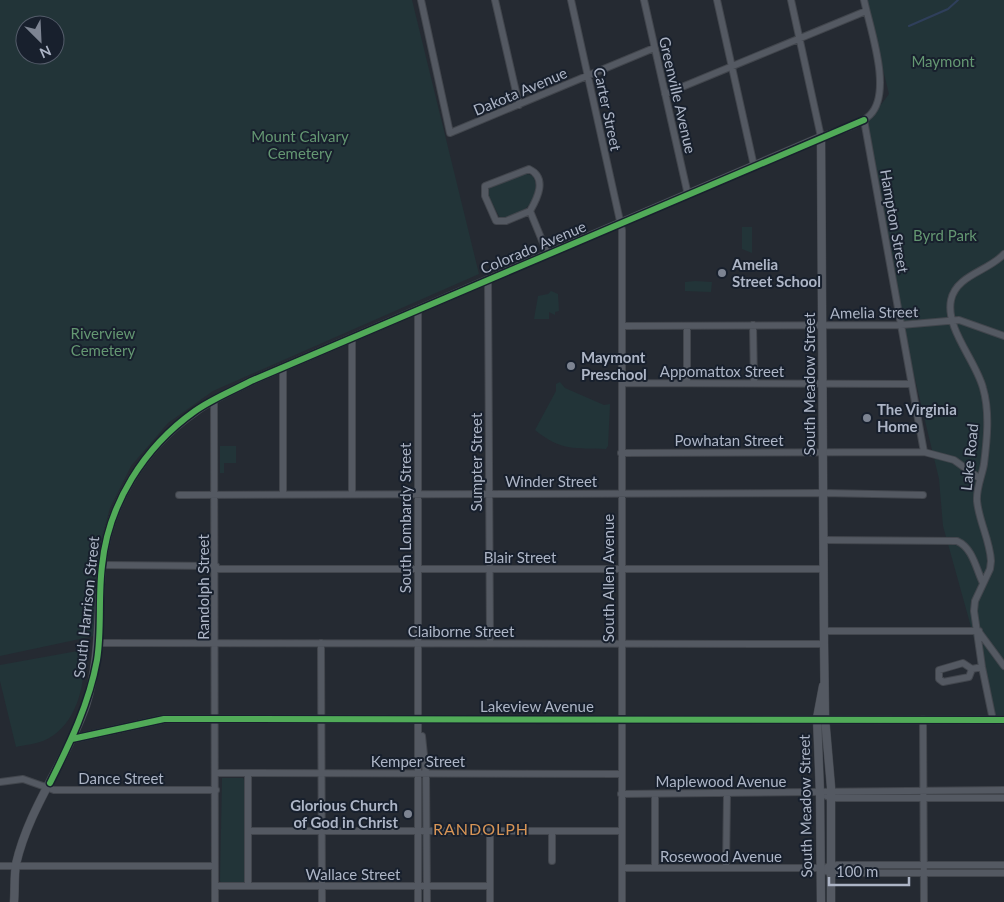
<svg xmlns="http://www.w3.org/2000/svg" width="1004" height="902" viewBox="0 0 1004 902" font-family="Lato,sans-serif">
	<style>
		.green { fill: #223438; fill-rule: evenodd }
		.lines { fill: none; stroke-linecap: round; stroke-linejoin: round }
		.stream { stroke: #2f3f5b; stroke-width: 2 }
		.minor-casing { stroke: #42464d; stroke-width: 8 }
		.tertiary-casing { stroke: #42464d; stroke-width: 9 }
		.minor { stroke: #545962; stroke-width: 6 }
		.tertiary { stroke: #545962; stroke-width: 8 }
		.cycleway-casing { stroke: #18202d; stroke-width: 9 }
		.cycleway { stroke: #51ab58; stroke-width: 6 }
		.poi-dot { fill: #7d8492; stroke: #18202d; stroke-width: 2 }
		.labels { text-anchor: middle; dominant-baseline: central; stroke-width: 4; stroke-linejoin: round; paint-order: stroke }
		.park-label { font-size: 15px; fill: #649772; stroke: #18202d }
		.street-label { font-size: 15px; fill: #adb5c6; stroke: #18202d }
		.poi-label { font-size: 15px; font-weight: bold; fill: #adb5c6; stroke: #18202d; text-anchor: start }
		.neighbourhood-label { font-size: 16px; letter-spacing: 1px; fill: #d89556; stroke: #18202d }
	</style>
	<rect width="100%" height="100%" fill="#252a32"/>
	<path class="green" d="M0,0H412L479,274L213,391L168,423L131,466L110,508L99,548L94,636L0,656ZM25,25H55V55H25Z
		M866,0H1004V717H996L943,526L939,479L902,325L865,126L889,94Z
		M525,173L533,176C544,198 522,218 500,218L487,193L488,189Z
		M742,227H752V253L742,249Z
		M695,281L712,282L711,292L685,291V282Z
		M551,291L558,294L559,311L555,312V315L549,312V319H534L538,296L548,294Z
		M560,382L565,388L604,405L610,404L608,446L606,449C574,448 561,451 535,430L556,391V384Z
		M220,446H236V463H224V473H220Z
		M83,650C87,682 77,727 43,741C35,744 24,745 16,747L0,681V665Z
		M222,778H243L244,780V882L222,883L220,881Z"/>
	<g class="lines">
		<path class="stream" d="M909,26L948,9L958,0"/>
		<defs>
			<path id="minor" d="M421,0L450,133L654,48
				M495,0L519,105
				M571,0L622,230V902
				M644,0L688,195
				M717,0L754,166
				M791,0L821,137C836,131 859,126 870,115C893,92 870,29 864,0
				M665,94L866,11
				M864,120L924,452
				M530,211L506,221H496L485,196V186L529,169C548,178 537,199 530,211L548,255
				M488,280L490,643
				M418,310V902
				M753,325L754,383
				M622,326L901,325L959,320L1004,336
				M687,326V383
				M352,339V494
				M622,383L911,384
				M214,400L215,902
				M621,453L924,452L954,460L979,478
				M283,494V367
				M179,495L823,493L923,495
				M824,540L957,541C973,548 976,569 983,583
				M102,565L216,566
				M216,569H824
				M824,631H979
				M979,632L1004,666
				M99,643L824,644
				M321,643L322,902
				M972,669L969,677L943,682L939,679V670L963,663L972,669L982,667
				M923,719L924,902
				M993,720L982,667L974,611L975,601L990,569L991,561C990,540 979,522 977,501C976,488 982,476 984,464C987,440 990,412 983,388C976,361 945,328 951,300C956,275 989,271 1004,254
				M422,736L426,774L427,902
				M215,773L621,774
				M0,782L23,779L54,790H216
				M820,793L831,798H1004
				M621,794L1004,790
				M248,831H621
				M552,831V861
				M0,866H215
				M726,867L727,794
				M827,867L837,865H1004
				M622,868H817L831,873H1004
				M655,868V794
				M216,886H490
				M248,886V774
				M490,902V831"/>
			<path id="tertiary" d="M72,739L164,719L1004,720
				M14,902C15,890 14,876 16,864C29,807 67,760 86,705C101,657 97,614 102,566C108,504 144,447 195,412C212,399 232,391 251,381L821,137L824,644L825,718L831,787V902
				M821,902L820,793L817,718L823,686"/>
		</defs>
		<use href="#minor" class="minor-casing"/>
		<use href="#tertiary" class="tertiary-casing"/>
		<use href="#minor" class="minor"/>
		<use href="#tertiary" class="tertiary"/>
		<defs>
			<path id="cycleway" d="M72,739L164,719L1004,720
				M50,783C70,743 89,704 97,660C102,629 98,597 102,566C108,504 144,447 195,411C212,399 232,391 251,381L864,120"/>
		</defs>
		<use href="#cycleway" class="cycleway-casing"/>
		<use href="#cycleway" class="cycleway"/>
	</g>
	<g class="poi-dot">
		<circle cx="722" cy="273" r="5"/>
		<circle cx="571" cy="366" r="5"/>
		<circle cx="867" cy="418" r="5"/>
		<circle cx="408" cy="814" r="5"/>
	</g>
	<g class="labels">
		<g class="park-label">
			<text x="943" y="61">Maymont</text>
			<text x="300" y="136">Mount Calvary<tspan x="300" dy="17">Cemetery</tspan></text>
			<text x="945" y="235">Byrd Park</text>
			<text x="103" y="333">Riverview<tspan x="103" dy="17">Cemetery</tspan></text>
		</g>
		<g class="street-label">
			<text transform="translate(520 91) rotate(-23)">Dakota Avenue</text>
			<text transform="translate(678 95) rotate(77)">Greenville Avenue</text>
			<text transform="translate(608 109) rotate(78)">Carter Street</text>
			<text transform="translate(895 221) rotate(80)">Hampton Street</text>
			<text transform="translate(533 247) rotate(-23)">Colorado Avenue</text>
			<text transform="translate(874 312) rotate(-1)">Amelia Street</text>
			<text x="722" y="371">Appomattox Street</text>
			<text transform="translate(809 384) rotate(-90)">South Meadow Street</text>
			<text x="729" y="440">Powhatan Street</text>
			<text transform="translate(969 457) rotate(-84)">Lake Road</text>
			<text transform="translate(476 462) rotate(-90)">Sumpter Street</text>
			<text x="551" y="481">Winder Street</text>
			<text transform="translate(405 518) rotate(-90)">South Lombardy Street</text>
			<text x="520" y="557">Blair Street</text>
			<text transform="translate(608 578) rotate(-90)">South Allen Avenue</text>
			<text transform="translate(203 587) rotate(-90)">Randolph Street</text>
			<text transform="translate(86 607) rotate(-84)">South Harrison Street</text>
			<text x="461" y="631">Claiborne Street</text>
			<text x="537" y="706">Lakeview Avenue</text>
			<text x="418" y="761">Kemper Street</text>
			<text x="121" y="778">Dance Street</text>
			<text x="721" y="781">Maplewood Avenue</text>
			<text transform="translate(805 806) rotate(-91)">South Meadow Street</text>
			<text x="721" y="856">Rosewood Avenue</text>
			<text x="353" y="874">Wallace Street</text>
		</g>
		<g class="poi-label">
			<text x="732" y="264">Amelia<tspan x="732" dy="17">Street School</tspan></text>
			<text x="581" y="357">Maymont<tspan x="581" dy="17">Preschool</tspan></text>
			<text x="877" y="409">The Virginia<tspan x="877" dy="17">Home</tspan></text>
			<text x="398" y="805" text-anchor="end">Glorious Church<tspan x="398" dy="17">of God in Christ</tspan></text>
		</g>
		<g class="neighbourhood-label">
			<text x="481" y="828">RANDOLPH</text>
		</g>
	</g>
	<g transform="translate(40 40) rotate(156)"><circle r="24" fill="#18202d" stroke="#545c6a"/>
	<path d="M0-4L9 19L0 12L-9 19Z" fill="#7d8492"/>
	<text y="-8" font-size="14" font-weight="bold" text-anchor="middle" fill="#adb5c6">N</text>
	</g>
	<path d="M829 877v8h80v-8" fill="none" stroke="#adb5c6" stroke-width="2.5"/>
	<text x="836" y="877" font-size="15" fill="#adb5c6" stroke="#18202d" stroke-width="4" paint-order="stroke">100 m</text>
</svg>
